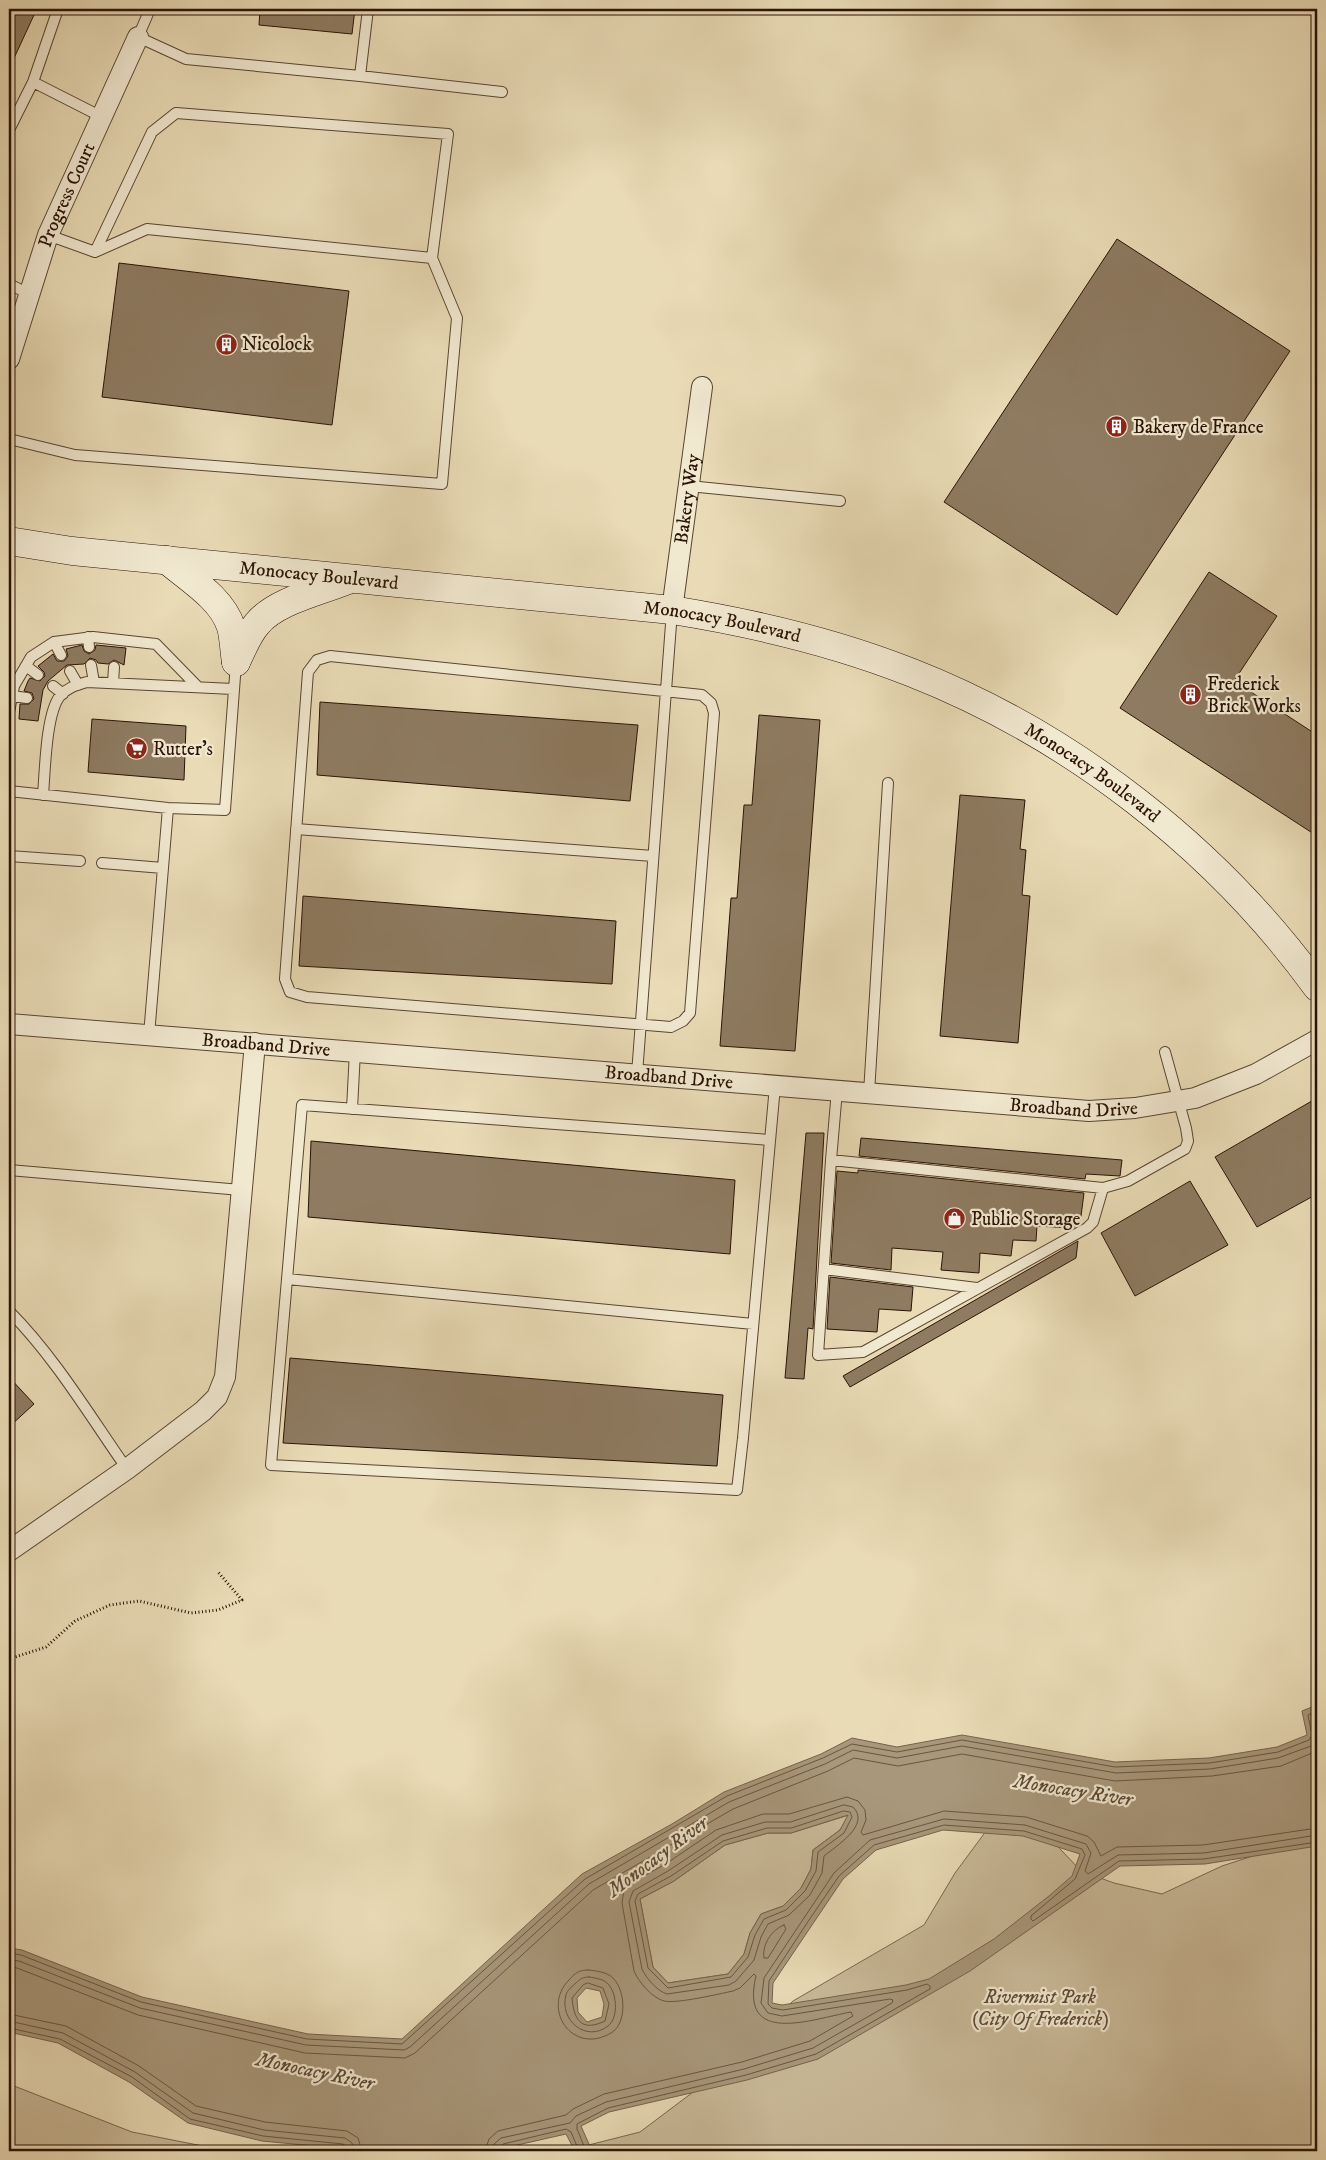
<svg xmlns="http://www.w3.org/2000/svg" width="1326" height="2160" viewBox="0 0 1326 2160" font-family="'IM FELL DW Pica',serif">
	<style>
		.green { fill: #c9b998; stroke: #7a664e }
		.water { fill: #a8977a; stroke: #76624b; fill-rule: evenodd }
		.lines { fill: none; stroke-linecap: round; stroke-linejoin: round }
		.shore { stroke: #6a5540; stroke-width: 1 }
		.building { fill: #8e7b61; stroke: #2b1305 }
		.service-casing { stroke: #5a4531; stroke-width: 12 }
		.minor-casing { stroke: #5a4531; stroke-width: 22 }
		.secondary-casing { stroke: #2b1305; stroke-width: 29 }
		.path { stroke: #2b1305; stroke-width: 3; stroke-dasharray: 1 2.5; stroke-linecap: butt }
		.service { stroke: #f1e8d0; stroke-width: 10 }
		.minor { stroke: #f1e8d0; stroke-width: 20 }
		.secondary { stroke: #f1e8d0; stroke-width: 28 }
		.labels { text-anchor: middle; dominant-baseline: central; stroke-width: 4.5; stroke-linejoin: round; paint-order: stroke }
		.street-label { font-size: 19px; fill: #2b1305; stroke: #f1e8d0 }
		.poi-label { font-size: 19px; fill: #2b1305; stroke: #f1e8d0; text-anchor: start }
		.park-label { font-size: 19px; font-style: italic; fill: #624d38; stroke: #f1e8d0 }
		.water-label { font-size: 20px; font-style: italic; fill: #5d4834; stroke: #f1e8d0 }
	</style>
	<rect width="100%" height="100%" fill="#e9dbb6"/>
	<filter id="stains"><feTurbulence type="fractalNoise" baseFrequency=".004" numOctaves="4"/><feColorMatrix values="0 0 0 0 .2 0 0 0 0 .09 0 0 0 0 .02 0 0 0 .5 -.17"/></filter>
	<radialGradient id="worn" r=".72"><stop offset=".6" stop-color="#630" stop-opacity="0"/><stop offset="1" stop-color="#630" stop-opacity=".3"/></radialGradient>
	<path class="green" d="M849,1815L840,1830L813,1850L811,1869L801,1888L783,1906L761,1914L750,1933L744,1954L728,1974L668,1983L653,1967L640,1899L674,1881L725,1845L768,1833H791Z
		M992,1823L1045,1833L1081,1871L1114,1883L1162,1894L1222,1866L1317,1835V2151H565L640,2132L717,2074L793,2001L924,1925L955,1873Z
		M9,2084L132,2132L228,2151H9Z"/>
	<path class="water" d="M1317,1705V1846L1205,1864L1120,1866L970,1971L818,2059L747,2080L609,2112L581,2126L592,2151H575L566,2134L491,2151H367L262,2141L188,2123L129,2082L58,2043L9,2032V1948L22,1950L142,1997L308,2034L402,2039L582,1874L672,1824L724,1792L821,1754L852,1738L897,1747L962,1735L1115,1762L1209,1758L1277,1747L1307,1735L1302,1711ZM848,1815L840,1830L813,1850L811,1869L801,1888L783,1906L761,1914L750,1933L744,1954L728,1974L668,1983L653,1967L640,1899L674,1881L725,1845L768,1833H791ZM943,1830L1023,1836L1080,1854L1072,1876L1049,1896L994,1939L929,1979L906,1985L782,2005L772,2003L773,1983L843,1879L876,1850ZM586,1988L600,1991L604,2004L602,2017L587,2022L578,2012L577,1998Z"/>
	<g class="lines">
		<path class="shore" d="M844,1805L853,1807C871,1825 836,1846 824,1856L822,1873L810,1895L789,1915L768,1924L761,1937L754,1960L736,1981L729,1985L667,1994C657,1991 646,1978 642,1969L629,1902L633,1891L668,1871L722,1835L765,1822H790Z
			M844,1811L850,1812L852,1817L844,1833L818,1852L816,1871L805,1891L786,1910L764,1919L755,1935L748,1957L731,1977L668,1988L648,1968L635,1901L638,1894L671,1876L723,1841L767,1828H791Z
			M784,1925L786,1929L768,1958H764C762,1945 771,1930 784,1925Z
			M9,1953L21,1955L141,2002L307,2039L402,2044L585,1879L727,1796L823,1758L852,1744L897,1752L962,1740L1115,1767L1210,1763L1278,1752L1309,1740L1312,1735L1308,1715L1317,1711
			M9,1960L19,1961L140,2008L306,2045L404,2050L410,2047L589,1884L729,1802L825,1764L853,1750L897,1758L962,1746L1116,1773L1210,1769L1278,1758L1311,1746L1317,1740
			M9,1967L17,1968L138,2015L305,2053L405,2058L415,2053L593,1890L733,1809L828,1771L854,1758L898,1766L962,1754L1115,1781L1212,1776L1281,1766L1317,1751
			M588,1970C597,1971 607,1972 613,1978C626,1991 627,2024 611,2033C572,2056 541,2008 569,1980C575,1973 579,1970 588,1970Z
			M589,1977C595,1978 603,1979 607,1983C617,1991 619,2018 608,2026C586,2043 559,2020 566,1995C567,1990 572,1987 576,1983C580,1979 583,1977 589,1977Z
			M588,1983L603,1988L609,2004L605,2021C582,2032 574,2021 572,1998L583,1985Z
			M9,2014L66,2026L139,2066L196,2106L265,2122L347,2131L358,2138L362,2151
			M9,2021L63,2033L135,2072L193,2113L264,2130L345,2138L352,2143L354,2151
			M9,2028L60,2039L132,2077L190,2119L263,2136L343,2144L347,2147L348,2151
			M485,2151L489,2139L498,2131L566,2115L573,2109L604,2094L742,2062L810,2041L853,2016L851,2012C812,2019 739,2047 756,1976L754,1974L740,1988L733,1991C719,1994 676,2004 664,2001C652,1998 638,1981 634,1971L622,1903L624,1890L631,1883L664,1865L716,1830L763,1814H789L847,1797L858,1801L865,1810L866,1820L861,1832L863,1835L944,1811L1026,1817L1087,1836L1094,1842L1101,1856L1117,1847L1203,1845L1317,1828
			M493,2151L494,2144L501,2138L570,2123L576,2116L606,2102L744,2069L813,2048L892,2003L893,2000L890,1999L782,2016L768,2013L761,2003L764,1978L834,1873L870,1840L944,1819L1025,1825L1086,1844L1091,1853L1085,1871L1088,1874L1118,1855L1204,1853L1317,1835
			M499,2151L500,2147L503,2144L566,2129L571,2132L579,2151
			M586,2151L577,2129V2124L608,2108L746,2075L816,2054L930,1989V1986L927,1984L907,1990L783,2010L772,2008L768,2004L769,1981L807,1923L839,1876L874,1845L944,1825L1024,1831L1082,1849L1085,1855L1075,1879L1031,1916V1919L1033,1921L1119,1861L1204,1859L1317,1842"/>
	</g>
	<path class="building" d="M9,9H21L34,15L9,69Z
		M260,9H355L352,34L259,25Z
		M1117,239L1290,351L1117,615L944,502Z
		M119,263L349,291L332,425L102,397Z
		M1209,572L1277,616L1234,681L1317,735V836L1120,708Z
		M82,645L84,651L89,654L95,650L96,645L126,648L124,665L114,660L108,664L98,663L96,660L90,658L84,664L67,665L48,681L43,690L38,721L19,719L20,704H29L34,699L32,693L24,691L28,681L30,678L40,681L45,676L44,672L38,666L53,654L57,661H64L68,656L66,649Z
		M320,702L638,725L630,801L317,775Z
		M759,715L820,720L795,1051L720,1046L731,898H737L744,805H752Z
		M92,719L186,726L184,780L88,772Z
		M960,795L1025,800L1020,849L1026,850L1022,895L1030,896L1018,1043L940,1036Z
		M303,896L616,921L612,984L299,966Z
		M1317,1098V1194L1257,1227L1215,1157Z
		M806,1133H824L813,1329L808,1328L804,1379L785,1378Z
		M861,1138L1122,1160L1120,1176L1086,1174L1085,1179L859,1156Z
		M311,1141L735,1180L730,1254L308,1217Z
		M858,1170L1084,1193L1080,1224L1072,1228L1037,1226L1036,1241L1013,1240L1011,1256L980,1253L979,1273L941,1270L943,1252L892,1248L891,1270L831,1263L837,1171L858,1173Z
		M1190,1181L1228,1245L1135,1296L1101,1233Z
		M1078,1241L1076,1258L850,1387L843,1376Z
		M830,1277L913,1287L911,1311L879,1309L877,1332L827,1329Z
		M290,1358L723,1395L717,1466L283,1443Z
		M9,1377L34,1404L9,1427Z"/>
	<g class="lines">
		<defs>
			<path id="service" d="M150,9L138,37L186,59L360,76L368,9
				M360,76L502,92
				M33,82L102,117
				M9,130L33,82L58,9
				M95,252L152,132L176,113L448,134L432,258
				M9,284L29,294
				M9,439L75,455L442,484L457,318L432,258L147,229L95,252L48,235
				M689,486L840,501
				M88,637L89,647
				M54,642L61,655
				M330,656L702,695L711,703L714,713L690,1013L683,1021L671,1027L307,997L290,992L285,979L308,672L317,660Z
				M91,665L94,682
				M26,666L38,675
				M70,671L78,685
				M113,683L114,667
				M53,686L63,694
				M12,696L27,698
				M9,712L14,686L31,657L54,642L93,637L156,644L198,687
				M9,791L168,808L225,810L236,663
				M43,795C45,771 46,713 60,696C68,687 77,685 87,682L233,689
				M296,829L653,856
				M9,856L80,861
				M102,863L163,868
				M149,1035L168,808
				M637,1074L672,611
				M837,1090L831,1160L1103,1188L1128,1181L1185,1149L1188,1141L1186,1128L1165,1052
				M869,1093L888,783
				M352,1109L355,1051
				M770,1140L302,1105L271,1465L737,1490L743,1438L775,1086
				M831,1160L818,1355L863,1352L1087,1228L1093,1222L1103,1188
				M9,1170L241,1190
				M824,1269L977,1288
				M287,1279L753,1324
				M9,1311C54,1356 90,1416 127,1469"/>
			<g id="minor">
				<path id="s1" d="M9,359L48,235L138,37"/>
				<path id="s2" d="M672,610L702,387"/>
				<path id="s3" d="M9,1024L1089,1111L1135,1108L1195,1098L1256,1074L1317,1040"/>
				<path d="M9,1551L127,1469L203,1411L217,1397L225,1377L255,1043"/>
			</g>
			<g id="secondary">
				<path id="s4" d="M9,541L72,551L672,610C753,623 834,642 910,672C1071,735 1216,848 1317,987"/>
				<path d="M167,560C189,579 222,598 231,627C234,638 234,651 236,662"/>
				<path d="M236,662C242,650 248,634 257,624C275,601 321,591 348,580"/>
			</g>
		</defs>
		<use href="#service" class="service-casing"/>
		<use href="#minor" class="minor-casing"/>
		<use href="#secondary" class="secondary-casing"/>
		<path class="path" d="M9,1659L46,1647L75,1621L110,1605L139,1601L191,1613L218,1610L242,1600L218,1572"/>
		<use href="#service" class="service"/>
		<use href="#minor" class="minor"/>
		<use href="#secondary" class="secondary"/>
	</g>
	<defs>
		<symbol id="building-disc" viewBox="-11 -11 22 22"><circle r="9.5" fill="#8f2418" stroke="#f1e8d0"/><path d="M-4-6H4V6H1V3H-1V6H-4ZM-2.5-4.3h1.7v1.8h-1.7ZM.8-4.3h1.7v1.8H.8ZM-2.5-1h1.7V.8h-1.7ZM.8-1h1.7V.8H.8Z" fill="#fff"/></symbol>
		<symbol id="supermarket-disc" viewBox="-11 -11 22 22"><circle r="9.5" fill="#8f2418" stroke="#f1e8d0"/><path d="M-6-5.5h2.5l.6 2H6L4.5 2H-2.5L-4.4-4H-6ZM-1.5 3.2a1.3 1.3 0 1 0 .1 0ZM3 3.2a1.3 1.3 0 1 0 .1 0Z" fill="#fff"/></symbol>
		<symbol id="shop-disc" viewBox="-11 -11 22 22"><circle r="9.5" fill="#8f2418" stroke="#f1e8d0"/><path d="M-5-2.5h2.3a2.7 3.5 0 0 1 5.4 0H5L5.5 6h-11ZM-1.5-2.5h3a1.5 2.3 0 0 0-3 0Z" fill="#fff"/></symbol>
	</defs>
	<g fill-rule="evenodd">
		<use href="#building-disc" x="214" y="332" width="25" height="25"/>
		<use href="#building-disc" x="1104" y="414" width="25" height="25"/>
		<use href="#building-disc" x="1178" y="682" width="25" height="25"/>
		<use href="#supermarket-disc" x="124" y="736" width="25" height="25"/>
		<use href="#shop-disc" x="942" y="1206" width="25" height="25"/>
	</g>
	<g class="labels">
		<g class="street-label">
			<text stroke="none"><textPath href="#s1" startOffset="174">Progress Court</textPath></text>
			<text stroke="none"><textPath href="#s2" startOffset="112">Bakery Way</textPath></text>
			<text stroke="none"><textPath href="#s4" startOffset="312">Monocacy Boulevard</textPath></text>
			<text stroke="none"><textPath href="#s4" startOffset="718">Monocacy Boulevard</textPath></text>
			<text stroke="none"><textPath href="#s4" startOffset="1122">Monocacy Boulevard</textPath></text>
			<text stroke="none"><textPath href="#s3" startOffset="258">Broadband Drive</textPath></text>
			<text stroke="none"><textPath href="#s3" startOffset="662">Broadband Drive</textPath></text>
			<text stroke="none"><textPath href="#s3" startOffset="1068">Broadband Drive</textPath></text>
		</g>
		<g class="poi-label">
			<text x="242" y="344">Nicolock</text>
			<text x="1133" y="427">Bakery de France</text>
			<text x="1207" y="684">Frederick<tspan x="1207" dy="22">Brick Works</tspan></text>
			<text x="153" y="749">Rutter's</text>
			<text x="971" y="1219">Public Storage</text>
		</g>
		<g class="park-label">
			<text x="1040" y="1997">Rivermist Park<tspan x="1040" dy="22">(City Of Frederick)</tspan></text>
		</g>
		<g class="water-label">
			<text transform="translate(1073 1791) rotate(9)">Monocacy River</text>
			<text transform="translate(658 1857) rotate(-37)">Monocacy River</text>
			<text transform="translate(315 2072) rotate(12)">Monocacy River</text>
		</g>
	</g>
	<rect width="1326" height="2160" fill="none" stroke="#e9dbb6" stroke-width="30"/>
	<rect x="10" y="10" width="1306" height="2140" fill="none" stroke="#2b1305" stroke-width="2.5"/>
	<rect x="15" y="15" width="1296" height="2130" fill="none" stroke="#2b1305"/>
	<rect width="100%" height="100%" filter="url(#stains)"/>
	<rect width="100%" height="100%" fill="url(#worn)"/>
</svg>
